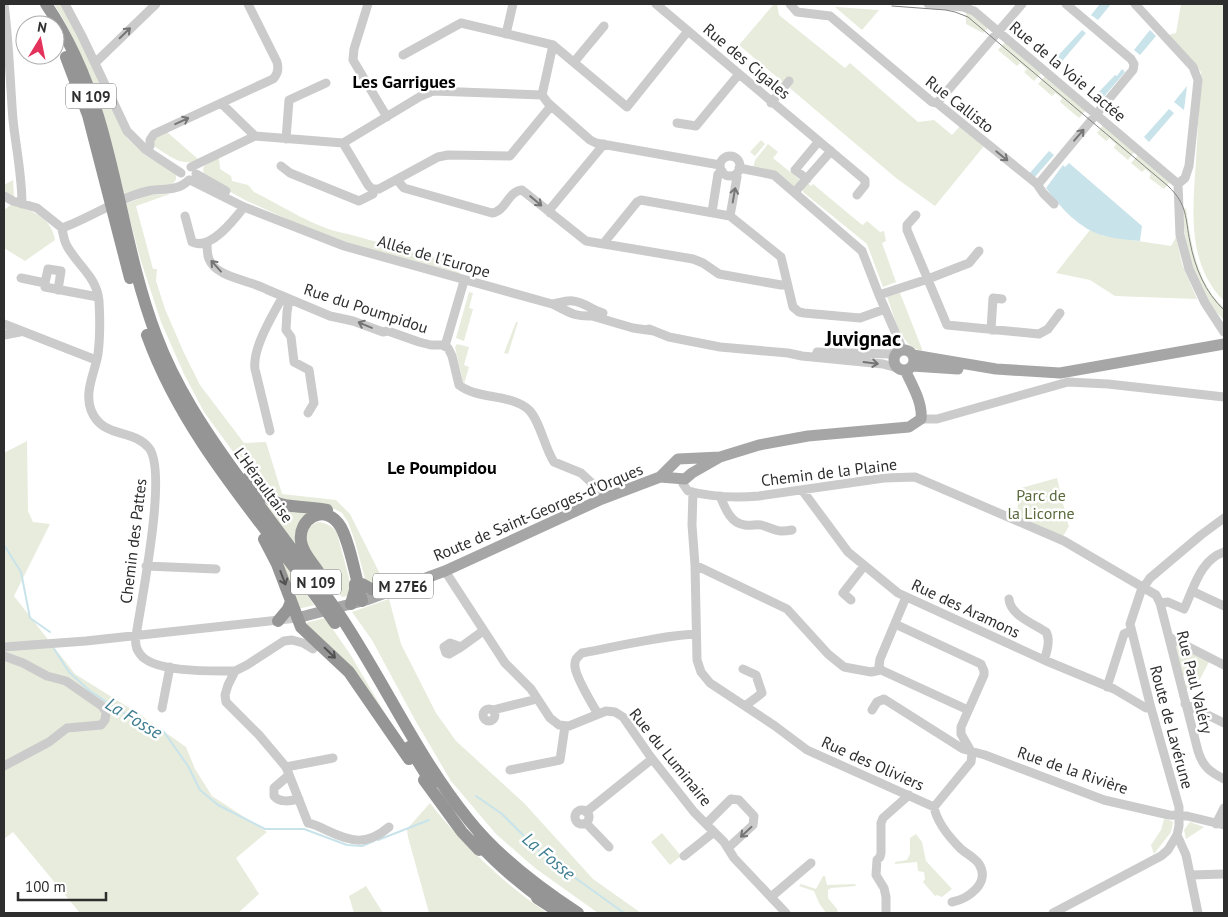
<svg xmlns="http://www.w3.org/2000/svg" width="1228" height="917" viewBox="0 0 1228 917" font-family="'PT Sans',sans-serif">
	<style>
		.green { fill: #e7ecdc }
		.water { fill: #c9e3eb }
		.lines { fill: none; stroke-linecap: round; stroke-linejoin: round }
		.stream { stroke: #c9e3eb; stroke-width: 2 }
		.minor { stroke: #cbcbcb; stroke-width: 9 }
		.major { stroke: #a6a6a6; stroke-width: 11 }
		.highway { stroke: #959595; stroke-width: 12 }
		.tram { stroke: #838383; stroke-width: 1 }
		.oneway { stroke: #757575 }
		.oneway2 { stroke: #525252 }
		.labels { text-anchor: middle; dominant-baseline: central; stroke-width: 5; stroke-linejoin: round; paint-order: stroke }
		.shield { fill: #fff; stroke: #6d6d6d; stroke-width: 1 }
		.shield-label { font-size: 15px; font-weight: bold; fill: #2e2e2e }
		.street-label { font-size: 16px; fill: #2e2e2e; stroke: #fff }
		.park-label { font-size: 16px; fill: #596a3c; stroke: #fff }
		.neighbourhood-label { font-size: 18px; font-weight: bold; fill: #000; stroke: #fff }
		.water-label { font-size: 18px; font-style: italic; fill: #3d7d90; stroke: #fff }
		.district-label { font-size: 21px; font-weight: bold; fill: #000; stroke: #fff }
	</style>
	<rect width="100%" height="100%" fill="#fff"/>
	<path class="green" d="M54,4H62L127,138L145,155L175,173C178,180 175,182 169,186L124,195C107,128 91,62 54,4Z
		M774,4H777L779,15L845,68L850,63L918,122L934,120L952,135L960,126L984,146L935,206L896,178L739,45Z
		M1181,4H1224V301C1186,263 1193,209 1196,160C1198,130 1199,101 1201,72L1168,35L1176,33Z
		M835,7L879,10L862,30Z
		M966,10L989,27L983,33L966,24Z
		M1006,41L1042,72L1034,81L1024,72L1027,69L1020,63L1017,66L998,50Z
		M1046,75L1086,110L1079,118L1060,102L1062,98L1055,93L1052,96L1038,84Z
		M1104,124L1135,151L1128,160L1114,148L1116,144L1109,138L1106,141L1097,133Z
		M167,132L198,159C183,169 167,154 154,146V138Z
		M761,140L765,144L755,156L750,152Z
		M768,144L778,152L773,158L800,180L795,187L778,174L753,168L755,160Z
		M1139,154L1171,181L1164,189L1149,178L1151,174L1145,169L1142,172L1131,163Z
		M219,157L220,169L231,176L232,181L248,185L254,192C283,206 316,229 348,234L460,265L459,275L328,238L245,200L204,177L203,168L207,163Z
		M13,180L14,197L4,191V185Z
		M808,183L811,186L813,184L861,224L863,225L867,221L880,232L884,231L886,241L882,243L896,282L883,287L867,244L803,192V189Z
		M170,194L136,206L153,269H157L156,281L165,309L184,353L200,385L244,443L266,442L282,494L336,500L350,514L386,586L373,585L365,579L355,541L348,522L342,513L335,509L320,506L298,504L267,492L253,479L204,412L184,374L161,322L140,258L126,204L148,195Z
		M12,204C33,212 51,216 55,240L25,261L4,248V210Z
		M1186,208C1191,243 1196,282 1224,308V320C1195,292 1184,248 1183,209Z
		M1090,230L1104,236L1171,246L1176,237L1182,264L1197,299L1115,296L1090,280L1056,273Z
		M469,292L473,293L469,308L473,309L464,341L456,338Z
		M900,293L922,349V351C899,346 895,316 887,297Z
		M516,322H518L508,354L504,353Z
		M457,344L469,347L464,365L469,367L464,384L463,382L455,347Z
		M27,441L28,511L33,522L50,524L14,596L75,674L139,714L186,747L195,769L212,796L267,832L236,858L259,894L238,913H80L13,832L4,839V453Z
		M1057,478L1068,524L1069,526L1062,538L1016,516L1021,488Z
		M262,501L318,514L309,516L299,549Z
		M318,522C327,523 332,526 337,533L351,586L347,596L342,597C335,587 309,556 307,548C304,536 307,526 318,522Z
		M272,546L314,605L298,609Z
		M389,599L401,644L436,713L456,741L524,803L593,879L641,913H598L535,868L496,834L451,781L415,720L372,640L352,612Z
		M325,618L350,654L393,727L306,623Z
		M1172,643L1209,662L1194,690L1188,687L1186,692L1184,686L1188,684L1185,675L1181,676Z
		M430,803C462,844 504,884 547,913H429L408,837L407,829Z
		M1164,819L1169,820L1173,822L1171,832L1154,854L1151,845L1161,830Z
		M1190,822L1204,827L1186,839L1184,830Z
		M662,833L681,856L670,865L651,842Z
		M916,834L922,842L926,861L952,889L942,897L937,895L935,896L923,882L925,879L924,872L918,871L917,862L895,864V862L907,860L910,854V838Z
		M823,876H825L827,885L855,884L856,886L831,888L828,890V898L837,909L838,913H826L819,903L814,891L799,886L801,884L816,889Z
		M366,886L383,913H354L349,896Z"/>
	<path class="water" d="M1100,4H1111L1098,20L1091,15Z
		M1082,30L1086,33L1058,66L1053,61Z
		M1150,30L1156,36L1140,55L1134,50Z
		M1122,69L1125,72L1101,100L1096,95L1115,75L1117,76Z
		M1187,86L1184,110L1174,102Z
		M1169,109L1174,113L1149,142L1144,137Z
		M1049,151L1054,155L1034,178L1029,174Z
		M1069,163L1142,226L1140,241C1129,240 1116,239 1105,236C1080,230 1060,207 1046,188L1063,165L1065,167Z"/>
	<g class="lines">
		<path class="stream" d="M4,545L21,572L30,618L50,632
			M54,649L69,672L90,691L122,712L164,732L188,766L200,790L218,805L265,829H304L347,845L362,846L374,841
			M476,796L502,814L542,854L624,913
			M378,840L429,820"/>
		<path class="minor" d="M4,4C9,42 10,81 13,120C16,148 22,175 22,204
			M65,4L82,36L127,131L146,150L181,173
			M368,4L354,49L353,60L387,117
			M656,4L865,180V185L857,195
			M790,4L797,12L830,16L932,102L937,103L1037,184L1043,193L1054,204
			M928,4L963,7L974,11L1178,184
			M1135,4L1193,67L1198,80L1189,166L1185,178L1178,184
			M506,34L513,4
			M403,55L461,23L553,45L627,107L688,31
			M574,62L604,26
			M95,63L156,4
			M542,95L553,45
			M221,103L255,136
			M771,103L789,81
			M937,103L1022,4
			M677,123L696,126L739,74
			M286,139L289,100L326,83
			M343,143L368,185L372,189H379L438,157L448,155L510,156L551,106
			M150,146V140L154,134L273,79C278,74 279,69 277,62L248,4
			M720 166a10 10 0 1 1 20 0a10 10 0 1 1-20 0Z
			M281,166L290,173L359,201L373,194L374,189
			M191,167L255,136L343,143L421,96L433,91L542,95L548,103L590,140L596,143L720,165
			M739,168L774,175L862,251L879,295L903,350
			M196,174L226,191
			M807,179L795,170L819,141
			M190,180L244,207L344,246L552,304C568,311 573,317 592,316L633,328L654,331
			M397,180L404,188L492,213C506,211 508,191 522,190L586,241L693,259L703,263L719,274L781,285L787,284
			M1037,184L1040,182L1133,70L1134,64L1131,59L1066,4
			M1178,184L1180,235L1189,269L1205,303L1224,332
			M795,192L831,151
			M4,196L13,201L37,208L62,228
			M712,212L718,174L722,171
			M550,213L551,208L604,144
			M916,215L907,225V230L947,325L1039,334L1048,329L1060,313
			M185,216L192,242C210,251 234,220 244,207
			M730,216L737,177L736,174
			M62,228C63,234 64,241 67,246C78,266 97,277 99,301C100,318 100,338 98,354C95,372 84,392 91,410C102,439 133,428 149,448C168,472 141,601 136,636C135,642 136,649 140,654C153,673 214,671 235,671
			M62,228C91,218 118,198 148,191C163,188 177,192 189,180
			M207,243C207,248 207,254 209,259C216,278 251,280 268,290L330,316L353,321L383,332L388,331L419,342L431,345H442L448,348L452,356L459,385C478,400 510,393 529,410C540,421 545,449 554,462L581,473L594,485L602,499
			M603,244L637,202L641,200L730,216L781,257L793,307L799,312L804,313L860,318L885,309
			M21,278L45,283V287L98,297
			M45,283L48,269L61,271L58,290
			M879,295L928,279L969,263L979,251
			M289,299L287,312L286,330L291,337L294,362L309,370L314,403L308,413
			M552,304C559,303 566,300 573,301C584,302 592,310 603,313
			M4,324L96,360
			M649,329L669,337L720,347L788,353L802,356L883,364L897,368
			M991,330L993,298L1002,299
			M4,335L20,332
			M445,346L464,281
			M817,352L890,354L897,352
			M921,419H937L1068,382L1108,384L1224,397
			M270,431L255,369C252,348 273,315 283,296
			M682,479L683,484L688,491C711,497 735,498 759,496L884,478L915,477L1064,541L1156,595L1160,603L1198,751C1203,767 1210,772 1224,779
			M802,490L848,552L898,593L1044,660L1114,689L1146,708H1151
			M693,492L692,525L695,565L697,660L701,672L710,683L775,726L807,750L934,807L971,762L972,753
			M720,496C725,508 731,524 745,525C751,526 756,524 761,525C776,529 775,533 792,530
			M695,565L787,609L828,654L844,667L871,672L881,670
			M146,566L216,569
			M445,571L505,663L531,689L550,718L559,725L569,726L606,711L615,712L623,717L650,756L694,812L724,842L734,858L786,913
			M1192,591L1224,606
			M906,597L880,659L879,666L881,670L968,710
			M1009,599C1010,615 1034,624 1046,632C1051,640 1047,652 1044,660
			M851,600L843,593L864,566
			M1160,603L1168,602L1184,609C1194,588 1200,560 1224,552
			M895,624L981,664L984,671V675L961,727V734L972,753
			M1169,637L1224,665
			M4,647L86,641L297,618
			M461,647L449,654L446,653L444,647L450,643L461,647L483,631
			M313,649L303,643L292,640L284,641L247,665L235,671L228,685L225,695L226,702L259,735L286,767L308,823C314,824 320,827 326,830C351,842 367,846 389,827
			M4,656L23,663L47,676L66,681L102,706L106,712L105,720L101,725L67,728L49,742L4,766
			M743,669L756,675L762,693L745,706
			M1107,687L1124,634L1131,631
			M1185,704L1224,723
			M162,708L170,667
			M483 715a6 6 0 1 1 12 0a6 6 0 1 1-12 0Z
			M493,710L537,699
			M872,710L877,702L884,699L963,749L985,755L1104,800L1169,815L1187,816L1224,825
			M598,714C592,704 576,677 575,667C574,660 577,657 582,653C620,646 658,636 696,634
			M286,767L333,758
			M510,770L560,760L565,726
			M289,775L274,788V796C280,803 290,801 299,799
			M934,807C937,823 950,838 961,849C967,854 975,858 979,864C991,883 968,899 952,902
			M575 817a7 7 0 1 1 14 0a7 7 0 1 1-14 0Z
			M586,812L652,759
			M586,823L609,847
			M706,824L731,799L739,800L754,816L753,825L728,848
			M1216,824L1224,808
			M1177,835L1186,855L1198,913
			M684,856L714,832
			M1191,875L1224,874
			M771,897L811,863
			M886,913V897L884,888L876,875L877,860L880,857L881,853V823L883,818L909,795
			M1053,913L1161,856L1168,850L1177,835L1179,826V807L1151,708L1130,624L1141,591L1150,578L1201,535L1224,518"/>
		<path class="major" d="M894 360a10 10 0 1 1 20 0a10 10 0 1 1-20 0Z
			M913,355L996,369L1060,373L1224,344
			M912,366L958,369
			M660,477L685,479L692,473L720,457L759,445L808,436L909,427L921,419C923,403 912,385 905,370
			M297,618L366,600L445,571L602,499L660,477L678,459L720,457"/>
		<path class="highway" d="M46,4C69,38 86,77 98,116C120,188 129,264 156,335C175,386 205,431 237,475C270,521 306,567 339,614C384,681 417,756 468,819C498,857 538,887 578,913
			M66,57L88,115L130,278
			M147,335C186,444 270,529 335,623
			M248,478C280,515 285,502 327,510
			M264,539L277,564L301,627L349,672L409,759
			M318,571C312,562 302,552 301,541C298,519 323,504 338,523C349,536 357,583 362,601
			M362,584L371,589L385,593
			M351,604L355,590V584
			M278,621L288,609L291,601
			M409,747L432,784
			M424,780L462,832L479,850
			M476,841C496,863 519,883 543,900
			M537,898L560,913"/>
		<path class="tram" d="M892,6L946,10L955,12L968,17L1168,186C1188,205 1185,218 1190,242C1195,268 1205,292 1224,310"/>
	</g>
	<defs><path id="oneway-shaft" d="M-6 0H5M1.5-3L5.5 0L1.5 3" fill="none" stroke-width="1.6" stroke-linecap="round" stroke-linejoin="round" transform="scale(1.25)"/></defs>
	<g class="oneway">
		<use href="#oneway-shaft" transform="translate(125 33) rotate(-44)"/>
		<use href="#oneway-shaft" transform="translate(182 121) rotate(-25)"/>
		<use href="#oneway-shaft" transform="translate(1079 135) rotate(-49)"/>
		<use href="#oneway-shaft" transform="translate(1002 156) rotate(39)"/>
		<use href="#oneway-shaft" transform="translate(734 195) rotate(-80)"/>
		<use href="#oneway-shaft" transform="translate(536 201) rotate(40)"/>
		<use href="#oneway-shaft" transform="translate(216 266) rotate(-132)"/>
		<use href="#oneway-shaft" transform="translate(365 325) rotate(-157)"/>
		<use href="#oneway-shaft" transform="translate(871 363) rotate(7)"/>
		<use href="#oneway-shaft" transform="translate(746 832) rotate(137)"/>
	</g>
	<g class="oneway2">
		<use href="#oneway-shaft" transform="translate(283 578) rotate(69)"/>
		<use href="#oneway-shaft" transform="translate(330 653) rotate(44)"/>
	</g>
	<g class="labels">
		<g class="shield">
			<rect x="66" y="83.5" width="50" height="25" rx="4"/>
			<rect x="291" y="569.5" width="50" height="25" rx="4"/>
			<rect x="373" y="573.5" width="60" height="25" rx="4"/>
		</g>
		<g class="shield-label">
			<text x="91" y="96">N 109</text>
			<text x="316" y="582">N 109</text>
			<text x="403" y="586">M 27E6</text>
		</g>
		<g class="street-label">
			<text transform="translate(747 61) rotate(40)">Rue des Cigales</text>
			<text transform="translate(1068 71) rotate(40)">Rue de la Voie Lactée</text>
			<text transform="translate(960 104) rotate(38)">Rue Callisto</text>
			<text transform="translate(434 256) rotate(16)">Allée de l'Europe</text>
			<text transform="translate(366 308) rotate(18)">Rue du Poumpidou</text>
			<text transform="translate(829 472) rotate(-7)">Chemin de la Plaine</text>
			<text transform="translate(264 485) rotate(54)">L'Héraultaise</text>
			<text transform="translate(538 512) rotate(-23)">Route de Saint-Georges-d'Orques</text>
			<text transform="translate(133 541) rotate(-83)">Chemin des Pattes</text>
			<text transform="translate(966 608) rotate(25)">Rue des Aramons</text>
			<text transform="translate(1195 682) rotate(76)">Rue Paul Valéry</text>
			<text transform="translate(1172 727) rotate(75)">Route de Lavérune</text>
			<text transform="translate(671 757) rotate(51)">Rue du Luminaire</text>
			<text transform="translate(873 763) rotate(24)">Rue des Oliviers</text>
			<text transform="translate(1073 770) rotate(19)">Rue de la Rivière</text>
		</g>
		<g class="park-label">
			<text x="1041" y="495">Parc de<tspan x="1041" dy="18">la Licorne</tspan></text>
		</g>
		<g class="neighbourhood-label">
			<text x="404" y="81">Les Garrigues</text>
			<text x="442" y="467">Le Poumpidou</text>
		</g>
		<g class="water-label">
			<text transform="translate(134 718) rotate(31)">La Fosse</text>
			<text transform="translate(549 856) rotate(40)">La Fosse</text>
		</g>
		<g class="district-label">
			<text x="863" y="338">Juvignac</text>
		</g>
	</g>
	<rect width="1228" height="917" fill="none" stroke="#2e2e2e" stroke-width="10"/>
	<g transform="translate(40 40) rotate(10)"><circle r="24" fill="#ffffff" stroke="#ababab"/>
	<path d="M0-4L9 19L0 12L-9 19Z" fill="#e3335c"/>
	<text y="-8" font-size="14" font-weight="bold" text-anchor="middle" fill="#2e2e2e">N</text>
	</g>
	<path d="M18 892v8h88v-8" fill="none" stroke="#2e2e2e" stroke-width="2.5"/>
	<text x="25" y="892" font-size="15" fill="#2e2e2e" stroke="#ffffff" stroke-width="4" paint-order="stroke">100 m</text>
</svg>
